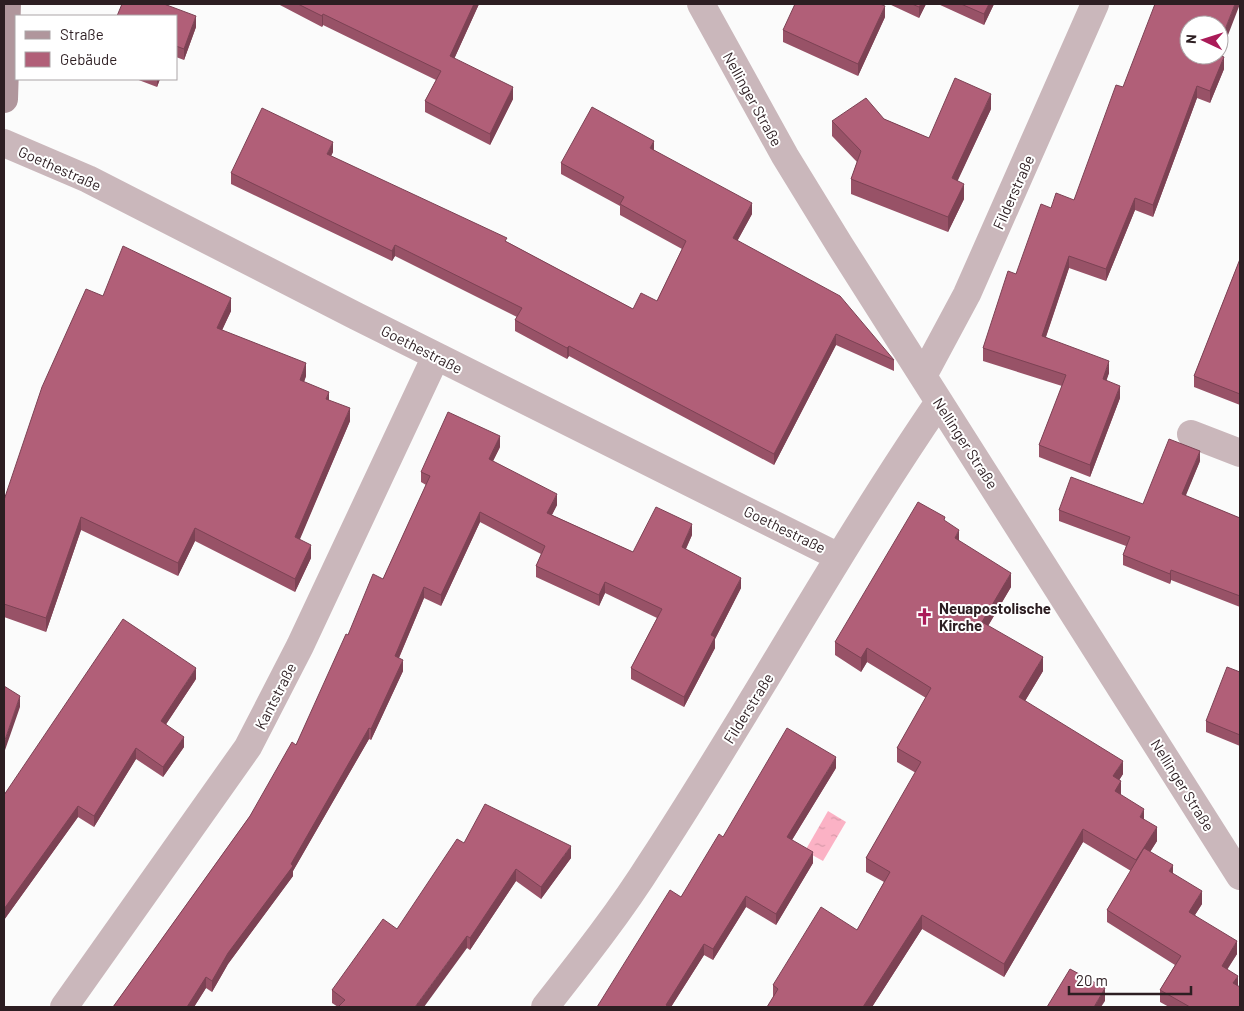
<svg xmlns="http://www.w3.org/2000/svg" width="1244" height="1011" viewBox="0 0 1244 1011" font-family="Barlow,sans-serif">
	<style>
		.water { fill: url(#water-ripples) }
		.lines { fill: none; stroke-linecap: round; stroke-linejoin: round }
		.street { stroke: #cab7bb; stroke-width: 28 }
		.secondary { stroke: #b0969c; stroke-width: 28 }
		.wall { fill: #985267 }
		.shaded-wall { fill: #7c4254 }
		.building { fill: #b15f78; stroke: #7c4254 }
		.labels { text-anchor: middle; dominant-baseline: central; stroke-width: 4; stroke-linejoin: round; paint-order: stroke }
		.street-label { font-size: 15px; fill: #2d1e22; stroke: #fff }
		.poi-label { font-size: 15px; font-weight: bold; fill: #2d1e22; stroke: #fff; text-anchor: start }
	</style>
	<defs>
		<pattern id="water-ripples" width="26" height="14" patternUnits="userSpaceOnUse" patternTransform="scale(1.25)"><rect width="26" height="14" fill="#fbb2c5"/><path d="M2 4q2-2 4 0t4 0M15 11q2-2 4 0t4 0" fill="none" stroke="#d799a9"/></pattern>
	</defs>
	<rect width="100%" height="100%" fill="#fbfbfb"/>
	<path class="water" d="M828,811L846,822L823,861L805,851Z"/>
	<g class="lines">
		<path class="street" d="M701,4L785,156L839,244L1240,876
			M4,143L88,179L356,316L839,557
			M923,376L967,294L1095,4
			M1191,434L1240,453
			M64,1007L248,747L300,646L436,356
			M545,1007C582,960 620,912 652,861C751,710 837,551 939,402"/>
		<path class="secondary" d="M4,99L7,4"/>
	</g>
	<path class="wall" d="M278,4H479L454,59L513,99L490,145L425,112V101L436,80L323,25L322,27Z
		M889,4H926L919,18Z
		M938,4H994L984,25Z
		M176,16L196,27L184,60L176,57Z
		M885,17L858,76L783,42V30Z
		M1220,55L1224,69L1210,103L1197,98L1153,217L1135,210L1106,281L1069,268L1046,337L1109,373L1106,380L1120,398L1090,477L1039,457V445L1062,386L983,361V348L1016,274L1051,208L1074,200L1123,87Z
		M136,79H160L157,87Z
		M991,109L957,181L964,199L948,232L851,194V179L857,162L832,136V121L884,119L929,138Z
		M654,150L752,214L737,241L894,360V371L836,345L774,465L569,356L567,359L515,331V320L517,317L395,256L392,261L231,184V173L333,152L331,156L507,242L633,309L657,301L682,249L620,215V206L561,174V163Z
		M1240,259V405L1194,387V376Z
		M103,296L231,311L222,330L306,376L304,382L329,400L350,421L299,540L311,558L295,592L195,541L178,576L81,530L46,632L4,617V500Z
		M500,447L493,461L557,505L552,515L633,552L692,535L686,549L741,588L715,639V648L684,707L631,679V668L657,618L605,593L599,606L536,577V566L541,554L480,522L441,606L424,598L399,658L403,671L371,740L369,739L293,871V876L228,964L212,992L206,988L194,1007H113L250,816L296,745L348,635L383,579L426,485L421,482V472Z
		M1200,461L1185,496L1240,518V607L1171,580L1170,584L1123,565V555L1126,546L1059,521V510L1143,504Z
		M945,521L959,541L1011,587L988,626L1043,671L1025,701L1123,774L1119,780L1121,795L1144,820L1157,841L1150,852L1202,904L1195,915L1237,954L1227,969L1238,986L1240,1007H1169L1160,1002V990L1175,965L1107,922V910L1131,871L1083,842L1004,977L922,929L872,1007H767L773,998V985L857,930L884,882L866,872V858L916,773L897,762V748L926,698L867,662L861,672L835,655V642Z
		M1240,672V746L1206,732V721Z
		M196,679L166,724L184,747L163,777L136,759L94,827L78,817L4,920V795Z
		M836,768L792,840L813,863L776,925L746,907L713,960L704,955L671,1007H597L681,897L723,837Z
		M464,843L571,858L541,899L516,881L470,950L467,948L338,1007L332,1003V990L397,929Z"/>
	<path class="shaded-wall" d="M474,4H479L450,68V56Z
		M921,4H926L919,18V7Z
		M989,4H994L984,25V14Z
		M1235,4H1240L1216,66L1219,55V45Z
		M885,6V17L858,76V64Z
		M323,14V25L322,27V16Z
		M196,16V27L184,60V49Z
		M1224,57V69L1210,103V91Z
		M157,79H160L157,87Z
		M1197,86V98L1153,217V205Z
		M513,87V99L490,145V134Z
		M991,94V109L952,193V178Z
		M654,141V152L650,148Z
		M333,142V152L327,164V154Z
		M964,184V199L948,232V217Z
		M1135,198V210L1106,281V269Z
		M752,203V214L733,249V238Z
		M395,245V256L392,261V251Z
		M1069,256V268L1042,348V336Z
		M231,298V311L217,341V328Z
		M836,334V345L774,465V454Z
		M569,346V356L567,359V348Z
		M1109,361V373L1103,391V379Z
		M306,363V376L300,393V380Z
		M1120,386V398L1090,477V465Z
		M329,392V405L326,399Z
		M350,408V421L295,551V537Z
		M500,436V447L489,469V459Z
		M1200,451V461L1182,505V494Z
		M557,494V505L547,524V513Z
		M480,512V522L441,606V595Z
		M81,517V530L46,632V618Z
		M692,524V535L682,557V547Z
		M195,528V541L178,576V563Z
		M959,530V543L955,538Z
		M311,545V558L295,592V579Z
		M1171,570V580L1170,584V574Z
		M1011,573V587L982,636V622Z
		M741,578V588L715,639V648L684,707V697L711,635Z
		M605,582V593L599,606V595Z
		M424,587V598L395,667V656Z
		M867,648V662L861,672V658Z
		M1043,657V671L1019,711V697Z
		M403,660V671L371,740V729Z
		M196,668V679L161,732V721Z
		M20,696V707L4,753V743Z
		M369,728V739L293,871V876L228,964L212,992V981L228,953L291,864Z
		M184,737V747L163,777V767Z
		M136,748V759L94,827V816Z
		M836,757V768L787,848V837Z
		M1123,761V774L1113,790V776Z
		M1121,781V794L1115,805V791Z
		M78,806V817L4,920V909Z
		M1144,809V823L1140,817Z
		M1157,827V841L1136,874V860Z
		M1083,829V842L1004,977V964Z
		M571,846V858L541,899V887Z
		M813,852V863L776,925V914Z
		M1173,865V878L1169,871Z
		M516,869V881L470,950V938Z
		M1202,891V904L1189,924V912Z
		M746,896V907L713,960V949Z
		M922,915V929L872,1007H863Z
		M467,936V948L424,1007H415Z
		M1237,941V954L1222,978V966Z
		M704,944V955L671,1007H666V1005Z
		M1238,976V988L1233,983Z
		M206,977V988L194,1007H187Z
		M1105,988V1001L1101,1007H1094Z"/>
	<path class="building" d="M122,4H164L196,16L184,49L176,46V16H117Z
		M298,4H474L450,56L513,87L490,134L425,101L441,71L323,14L322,16Z
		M795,4H880L885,6L858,64L783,30Z
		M912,4H921L919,7Z
		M961,4H989L984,14Z
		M1155,4H1235L1219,45V25H1189V55H1219L1224,57L1210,91L1197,86L1153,205L1135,198L1106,269L1069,256L1042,336L1109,361L1103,379L1120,386L1090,465L1039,445L1066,375L983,348L1008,271L1016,274L1041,204L1051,208L1056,193L1074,200L1116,85L1123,87Z
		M955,78L991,94L952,178L964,184L948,217L851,179L861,151L832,121L866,98L884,119L929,138Z
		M592,107L654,141L650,148L752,203L733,238L840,296L894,360L836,334L774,454L569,346L567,348L515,320L522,308L395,245L392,251L231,173L262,108L333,142L327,154L507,238L505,241L633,309L641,293L657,301L686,241L620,204L624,197L561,163Z
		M123,246L231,298L217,328L306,363L300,380L329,392L326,399L350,408L295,537L311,545L295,579L195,528L178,563L81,517L46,618L4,604V500L42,387L86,289L103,296Z
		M1240,259V394L1194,376Z
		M448,412L500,436L489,459L557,494L547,513L633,552L656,507L692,524L682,547L741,578L711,635L715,637L684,697L631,668L662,609L605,582L599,595L536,566L545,546L480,512L441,595L424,587L395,656L403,660L371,729L369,728L291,864L293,866L228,953L212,981L206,977L187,1007H113L250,816L292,742L296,745L346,634L348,635L373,574L383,579L430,476L421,472Z
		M1169,439L1200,451L1182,494L1240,518V596L1171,570L1170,574L1123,555L1130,537L1059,510L1071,477L1143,504Z
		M918,502L945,517L944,520L959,530L955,538L1011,573L982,622L1043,657L1019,697L1123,761L1113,776L1121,781L1115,791L1144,809L1140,817L1157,827L1136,860L1083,829L1004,964L922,915L863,1007H767L778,989L773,985L821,907L857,930L890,872L866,858L921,762L897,748L931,688L867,648L861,658L835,642Z
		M123,619L196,668L161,721L184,737L163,767L136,748L94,816L78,806L4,909V795Z
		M1227,667L1240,672V735L1206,721Z
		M4,686L20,696L4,743Z
		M787,728L836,757L787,837L813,852L776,914L746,896L713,949L704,944L666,1005L670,1007H597L670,890L681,897L719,834L723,837Z
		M485,804L571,846L541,887L516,869L470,938L467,936L415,1007H338L345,1000L332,990L383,919L397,929L457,839L464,843Z
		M1144,848L1173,865L1169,871L1202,891L1189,912L1237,941L1222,966L1238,976L1233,983L1240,987V1007H1190L1160,990L1181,956L1107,910Z
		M1070,969L1105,988L1094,1007H1047Z"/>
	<defs>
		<symbol id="church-bare" viewBox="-9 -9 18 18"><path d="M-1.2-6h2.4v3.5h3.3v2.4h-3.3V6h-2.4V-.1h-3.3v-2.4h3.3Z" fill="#aa1b58" stroke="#fff" stroke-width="2.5" paint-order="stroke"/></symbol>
	</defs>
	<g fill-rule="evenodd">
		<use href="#church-bare" x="912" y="604" width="25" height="25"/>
	</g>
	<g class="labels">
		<g class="street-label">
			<text transform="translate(753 99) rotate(61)">Nellinger Straße</text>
			<text transform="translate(60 168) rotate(24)">Goethestraße</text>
			<text transform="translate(1013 192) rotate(-66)">Filderstraße</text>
			<text transform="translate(422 349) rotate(27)">Goethestraße</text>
			<text transform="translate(966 443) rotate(57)">Nellinger Straße</text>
			<text transform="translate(785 529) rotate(26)">Goethestraße</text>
			<text transform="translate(275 696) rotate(-63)">Kantstraße</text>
			<text transform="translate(748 708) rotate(-58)">Filderstraße</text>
			<text transform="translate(1183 785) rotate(58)">Nellinger Straße</text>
		</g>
		<g class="poi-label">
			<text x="939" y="608">Neuapostolische<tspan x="939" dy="17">Kirche</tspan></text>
		</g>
	</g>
	<rect width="1244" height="1011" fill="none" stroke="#2d1e22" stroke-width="10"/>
	<rect x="15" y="15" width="162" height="65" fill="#ffffff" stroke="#aba5a7"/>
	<rect x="25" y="31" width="25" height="8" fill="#b0969c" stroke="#aba5a7"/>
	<text x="60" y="40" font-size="15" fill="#2d1e22">Straße</text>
	<rect x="25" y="52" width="25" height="15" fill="#b15f78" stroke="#aba5a7"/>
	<text x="60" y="65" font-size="15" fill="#2d1e22">Gebäude</text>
	<g transform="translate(1204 40) rotate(274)"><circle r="24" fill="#ffffff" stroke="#aba5a7"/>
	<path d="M0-4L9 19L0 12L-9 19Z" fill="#aa1b58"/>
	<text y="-8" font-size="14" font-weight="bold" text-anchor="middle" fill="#2d1e22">N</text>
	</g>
	<path d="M1069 986v8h122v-8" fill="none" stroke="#2d1e22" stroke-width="2.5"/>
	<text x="1076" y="986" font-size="15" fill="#2d1e22" stroke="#ffffff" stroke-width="4" paint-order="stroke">20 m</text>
</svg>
